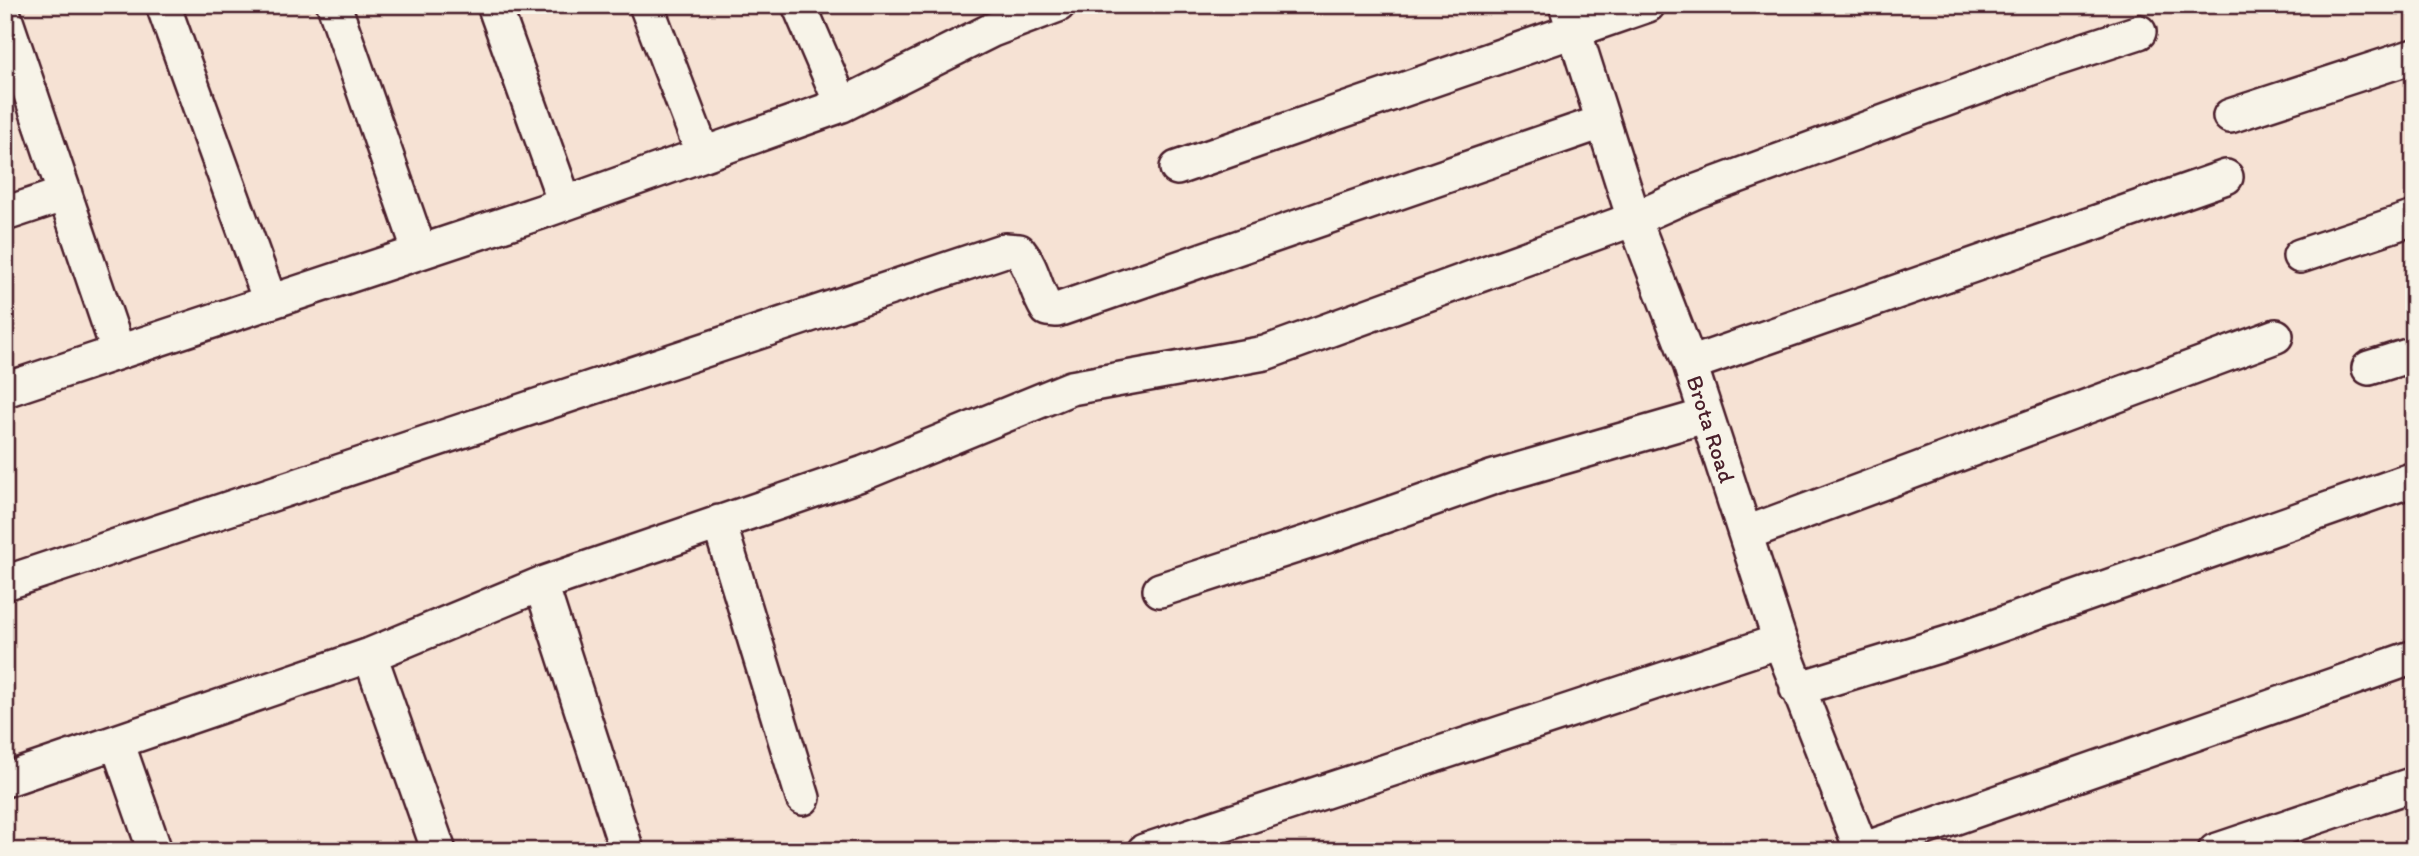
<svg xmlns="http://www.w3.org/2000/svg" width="2419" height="856" viewBox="0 0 2419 856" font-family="Itim,sans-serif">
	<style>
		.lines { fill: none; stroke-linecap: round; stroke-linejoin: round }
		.street-casing { stroke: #4a1f2b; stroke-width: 38 }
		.street { stroke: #f7f3e8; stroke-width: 33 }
		.labels { text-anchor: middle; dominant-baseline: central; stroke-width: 5; stroke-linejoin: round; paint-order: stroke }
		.street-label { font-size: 23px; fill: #4a1f2b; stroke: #f7f3e8 }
	</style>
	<rect width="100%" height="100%" fill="#f6e2d4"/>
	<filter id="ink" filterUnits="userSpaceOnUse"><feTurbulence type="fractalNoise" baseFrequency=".0143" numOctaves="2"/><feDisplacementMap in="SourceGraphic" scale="14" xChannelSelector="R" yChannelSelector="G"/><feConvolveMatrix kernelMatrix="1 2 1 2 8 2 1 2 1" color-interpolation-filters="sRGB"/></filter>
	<g filter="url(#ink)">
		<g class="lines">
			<defs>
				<path id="street" d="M163,5L270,301
					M334,5L420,252
					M494,5L565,203
					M646,5L703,154
					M799,5L842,105
					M1566,5L1634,219L1690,364L1780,641L1862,851
					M5,18L118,351
					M2230,116L2414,56
					M1177,168L1648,5
					M5,214L65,194
					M2300,256L2414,218
					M1690,364L2226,177
					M2369,368L2414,354
					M5,390L541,212L842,105L992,30L1058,5
					M719,522L803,798
					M1747,533L2276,336
					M5,583L1005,250L1019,251C1034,269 1035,290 1047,309L1057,310L1602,122
					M541,584L627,851
					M1160,590L1327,536L1494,477L1705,416
					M370,655L439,851
					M1797,689L1948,643L2414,479
					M117,742L155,851
					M5,780L370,655L541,584L864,473L1071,388L1265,353L1634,219L1697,191L2050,61L2139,32
					M1862,850L2414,657
					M1144,851L1780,641
					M2215,851L2414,784"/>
			</defs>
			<use href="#street" class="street-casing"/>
			<use href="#street" class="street"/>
		</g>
	</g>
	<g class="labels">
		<g class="street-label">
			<text transform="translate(1711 429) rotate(72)">Brota Road</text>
		</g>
	</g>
	<rect width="2419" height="856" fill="none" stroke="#f7f3e8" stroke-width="28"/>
	<rect x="14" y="14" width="2391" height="828" fill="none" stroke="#4a1f2b" stroke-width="2.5" filter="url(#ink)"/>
</svg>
